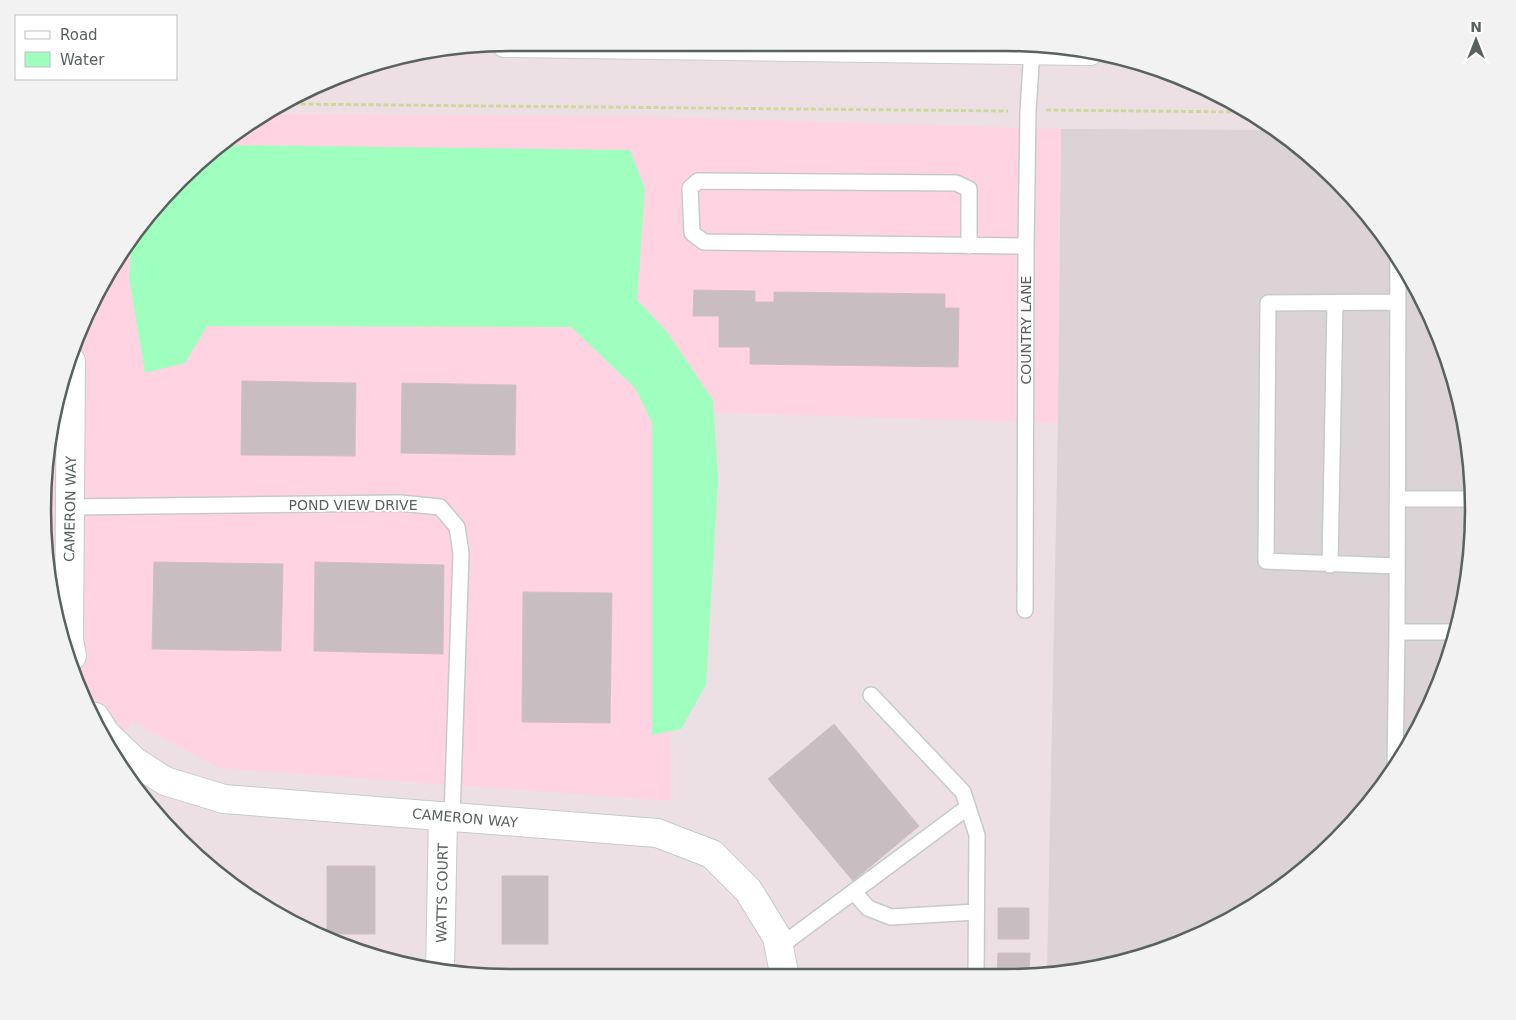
<svg xmlns="http://www.w3.org/2000/svg" width="1516" height="1020" viewBox="0 0 1516 1020" font-family="'DejaVu Sans',sans-serif">
	<style>
		.commercial { fill: #ffd3e2 }
		.industrial { fill: #dbd3d6 }
		.water { fill: #9effbe }
		.building { fill: #c8bdc1; stroke: #d2bec6 }
		.lines { fill: none; stroke-linecap: round; stroke-linejoin: round }
		.service-casing { stroke: #c4ccc9; stroke-width: 18 }
		.minor-casing { stroke: #c4ccc9; stroke-width: 30 }
		.secondary-casing { stroke: #c6d0cb; stroke-width: 30 }
		.path { stroke: #d0d99d; stroke-width: 3; stroke-dasharray: 5 2.5; stroke-linecap: butt }
		.service { stroke: #fff; stroke-width: 15 }
		.minor { stroke: #fff; stroke-width: 28 }
		.secondary { stroke: #fff; stroke-width: 28 }
		.labels { text-anchor: middle; dominant-baseline: central; stroke-width: 4; stroke-linejoin: round; paint-order: stroke }
		.street-label { font-size: 14px; fill: #59625d; stroke: #fff }
		.rim { fill: none; stroke: #59625d; stroke-width: 2.5 }
	</style>
	<rect width="100%" height="100%" fill="#ede0e4"/>
	<path class="commercial" d="M266,114L658,117L1061,129L1058,423L668,411L671,801L220,768L132,721L109,749L105,743L52,601L44,479L78,331L139,225L250,121Z"/>
	<path class="industrial" d="M1061,129L1268,130L1336,179L1395,250L1438,331L1464,419L1473,510L1465,601L1438,689L1395,769L1337,840L1266,899L1185,942L1097,968L1047,973L1058,423Z"/>
	<path class="water" d="M225,145L630,150L645,189L637,300L667,332L713,400L718,479L706,685L681,729L652,735V423L635,388L571,327L207,326L185,363L145,373L129,278L132,237L139,225Z"/>
	<path class="building" d="M694,290L755,291V302H774V292L945,294V308H959L958,367L750,364V347H719V316H693Z
		M242,381L356,383L355,456L241,455Z
		M402,383L516,385L515,455L401,453Z
		M154,562L283,564L281,651L152,649Z
		M315,562L444,565L443,654L314,651Z
		M523,592L612,593L610,723L522,722Z
		M834,724L919,826L853,881L768,779Z
		M327,866H375V934H327Z
		M502,876H548V944H502Z
		M998,908H1029V939H998Z
		M998,953H1030L1029,975L997,978Z
		M721,970V978H674V971Z
		M500,976L551,977V978H510Z
		M866,976L951,977V978H866Z"/>
	<g class="lines">
		<defs>
			<path id="service" d="M969,246V189L956,183L698,181L690,188L692,233L704,242L1026,246
				M1398,256L1397,632H1455
				M1398,499H1472
				M70,507L400,503L440,507L457,527L461,553L452,817
				M1330,565L1335,303
				M1397,566L1266,561L1268,303L1398,302
				M1025,610L1026,246L1028,111L1032,50
				M871,695L963,792L977,835L976,978
				M1395,769L1397,632
				M854,892L868,908L891,917L976,912
				M779,947L968,807"/>
			<path id="minor" d="M71,361L69,639L72,656
				M95,717L106,734L134,761L165,781L224,799L657,833L712,854L748,890L777,937L785,978
				M440,971L443,816"/>
			<path id="secondary" d="M505,43L1090,51"/>
		</defs>
		<use href="#service" class="service-casing"/>
		<use href="#minor" class="minor-casing"/>
		<use href="#secondary" class="secondary-casing"/>
		<path class="path" d="M286,104L1008,111
			M1046,110L1243,112"/>
		<use href="#service" class="service"/>
		<use href="#minor" class="minor"/>
		<use href="#secondary" class="secondary"/>
	</g>
	<g class="labels">
		<g class="street-label">
			<text transform="translate(1026 330) rotate(-90)">COUNTRY LANE</text>
			<text x="353" y="505">POND VIEW DRIVE</text>
			<text transform="translate(70 509) rotate(-89)">CAMERON WAY</text>
			<text transform="translate(465 818) rotate(5)">CAMERON WAY</text>
			<text transform="translate(442 893) rotate(-89)">WATTS COURT</text>
		</g>
	</g>
	<path d="M0 0H1516V1020H0ZM510 51H1006A459 459 0 0 1 1465 510V510A459 459 0 0 1 1006 969H510A459 459 0 0 1 51 510V510A459 459 0 0 1 510 51Z" fill="#f2f2f2" fill-rule="evenodd"/>
	<path class="rim" d="M510 51H1006A459 459 0 0 1 1465 510V510A459 459 0 0 1 1006 969H510A459 459 0 0 1 51 510V510A459 459 0 0 1 510 51Z"/>
	<rect x="15" y="15" width="162" height="65" fill="#ffffff" stroke="#bdc0be"/>
	<rect x="25" y="31" width="25" height="8" fill="#ffffff" stroke="#bdc0be"/>
	<text x="60" y="40" font-size="15" fill="#59625d">Road</text>
	<rect x="25" y="52" width="25" height="15" fill="#9effbe" stroke="#bdc0be"/>
	<text x="60" y="65" font-size="15" fill="#59625d">Water</text>
	<g transform="translate(1476 40)" stroke="#ffffff" stroke-width="4" paint-order="stroke">
	<path d="M0-4L9 19L0 12L-9 19Z" fill="#59625d"/>
	<text y="-8" font-size="14" font-weight="bold" text-anchor="middle" fill="#59625d">N</text>
	</g>
</svg>
